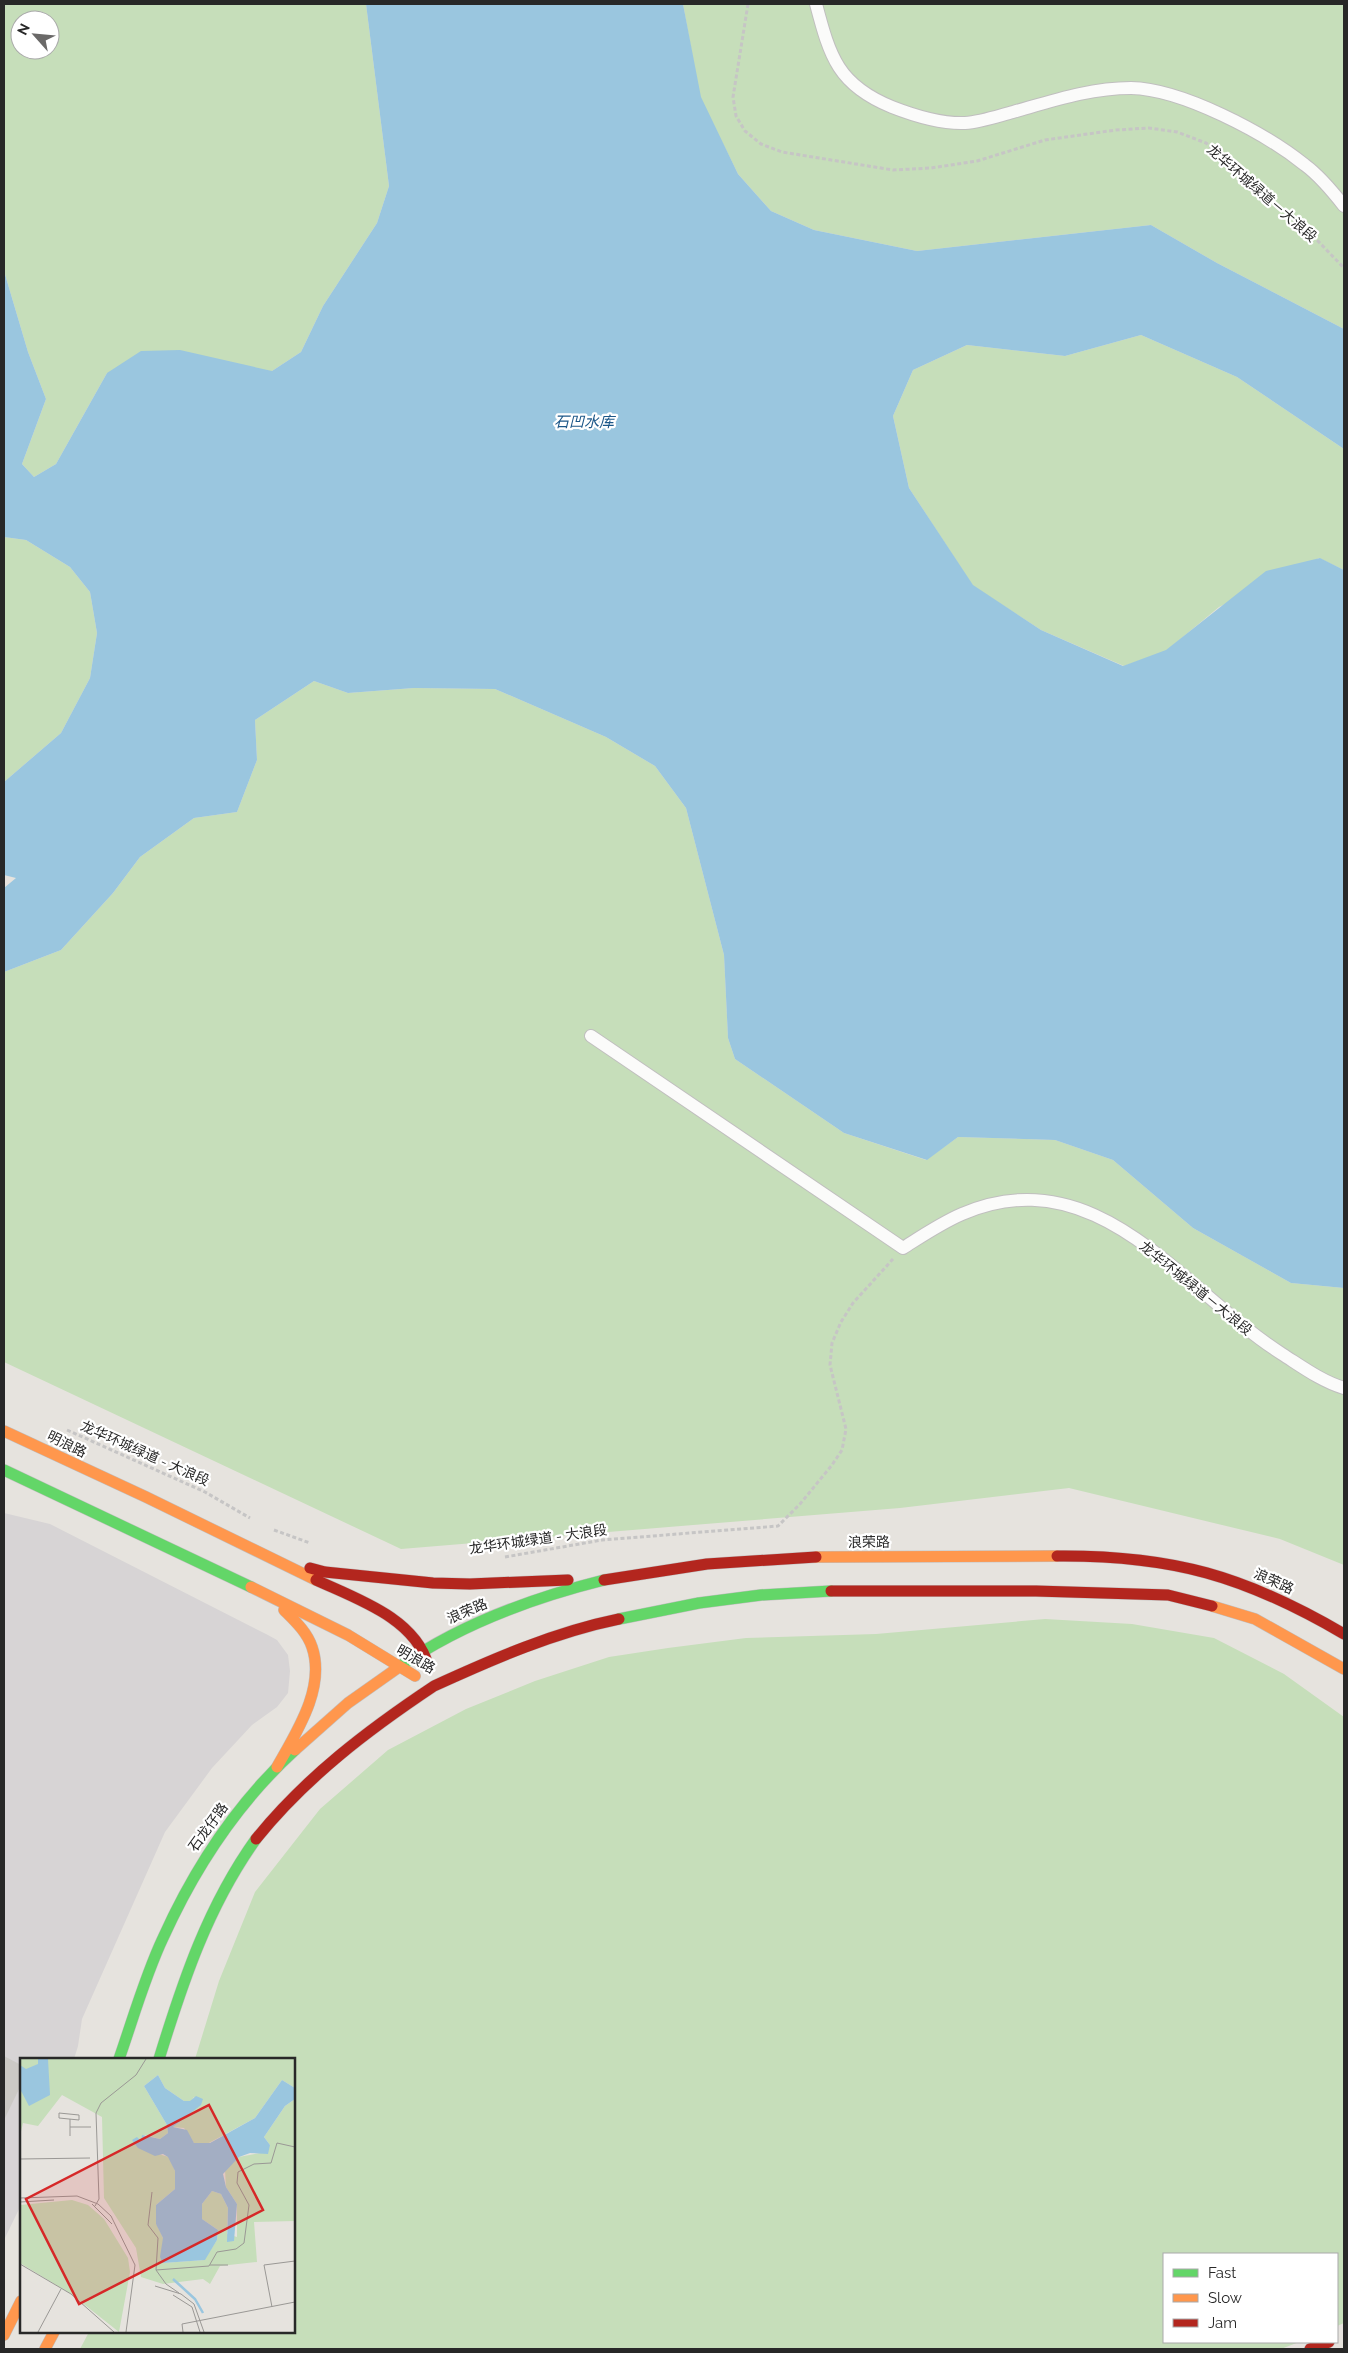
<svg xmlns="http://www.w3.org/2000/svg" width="1348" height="2353" viewBox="0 0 1348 2353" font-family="Raleway,'Noto Sans SC',sans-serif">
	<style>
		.industrial { fill: #d7d4d5 }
		.green { fill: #c6deba; fill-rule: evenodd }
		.water { fill: #9ac6df }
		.building { fill: #cbc9c5 }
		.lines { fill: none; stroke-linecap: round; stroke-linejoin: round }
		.lane-casing { stroke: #c0bfbf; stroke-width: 14 }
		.fast-casing { stroke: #c0bfbf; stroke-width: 12 }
		.slow-casing { stroke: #c0bfbf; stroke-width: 12 }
		.jam-casing { stroke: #c0bfbf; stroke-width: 12 }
		.path { stroke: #c6c5c5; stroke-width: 3; stroke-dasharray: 4 2.5; stroke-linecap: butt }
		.lane { stroke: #fbfbfa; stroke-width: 12 }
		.fast { stroke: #63d668; stroke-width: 11 }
		.slow { stroke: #ff974d; stroke-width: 11 }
		.jam { stroke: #b3261e; stroke-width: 11 }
		.labels { text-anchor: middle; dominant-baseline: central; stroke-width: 4.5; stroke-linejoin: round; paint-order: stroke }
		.street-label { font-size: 14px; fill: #282828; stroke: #fff }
		.water-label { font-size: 15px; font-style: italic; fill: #1c5788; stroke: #fff }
		.inset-river { fill: none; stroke: #9ac6df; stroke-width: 2.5 }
		.inset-road { fill: none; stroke: #9a9895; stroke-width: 1 }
		.view { fill: #d62828; fill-opacity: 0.15; stroke: #d62828; stroke-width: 2.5 }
		.inset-edge { fill: none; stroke: #282828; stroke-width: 2.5 }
	</style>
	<rect width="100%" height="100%" fill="#e6e3de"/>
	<path class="industrial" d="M4,1513L50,1524L266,1634L277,1640L288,1655L290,1671L288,1693L277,1707L252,1725L212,1768L165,1832L82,2019L78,2046L74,2059H21V2205L4,2240Z"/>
	<path class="green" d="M4,4H366L389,186L377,223L323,306L301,352L272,371L107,373L56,464L34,477L22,464L46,399L28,352L4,271ZM20,20H50V50H20Z
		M683,4H1344V329L1217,263L1151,225L917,251L814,230L771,211L738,174L700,97Z
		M1141,335L1237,377L1344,449V570L1319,558L1219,607L1166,651L1124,666L1041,630L973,586L909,488L893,416L913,370L967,345L1065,356Z
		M4,537L26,540L70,567L90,592L97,633L90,678L61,733L4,782Z
		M314,681L348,693L414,688L495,689L606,737L655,766L686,808L724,955L728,1038L735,1059L844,1133L926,1160L958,1137L1055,1140L1113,1160L1193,1228L1291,1283L1344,1288V1565L1280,1539L1069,1488L900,1508L401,1549L4,1362V972L61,950L113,893L140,857L194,818L237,812L257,760L255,720Z
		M1045,1619L1132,1624L1214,1638L1284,1674L1344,1717V2323L1337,2326V2254H1164V2342H1299L1281,2349H80L89,2332H294V2059H195L219,1981L255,1892L320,1809L388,1750L466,1709L535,1681L609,1657L668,1648L746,1638L876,1634Z"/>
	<path class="water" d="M366,4H683L701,97L738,174L771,211L814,230L917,251L1151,225L1217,263L1344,329V449L1237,377L1141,335L1065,356L967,345L913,370L893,416L909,488L973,585L1041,630L1123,666L1166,650L1266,571L1320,558L1344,570V1288L1291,1283L1193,1228L1113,1160L1055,1140L958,1137L927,1160L844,1133L735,1059L728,1038L724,955L686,808L655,766L606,737L495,689L414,688L348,693L314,681L255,720L257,760L237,812L194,818L140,857L113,893L61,950L4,972V888L16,878L4,875V782L61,733L90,678L97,633L90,592L70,567L26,540L4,537V271L28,352L46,399L22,464L34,477L56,464L107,373L141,351L180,350L272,371L301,352L323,306L377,223L389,186Z"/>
	<path class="building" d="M4,2056L21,2065V2085L4,2120Z"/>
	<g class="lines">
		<defs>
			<path id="lane" d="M816,4C830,57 838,85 892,107C915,116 940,124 965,123C981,122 998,116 1013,112C1052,101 1090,88 1131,88C1182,89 1265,133 1305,165C1320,176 1333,192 1344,206
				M591,1036L903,1248C922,1236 941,1223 962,1214C1097,1156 1182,1290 1282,1354C1301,1366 1321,1381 1344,1388"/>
			<path id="fast" d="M4,1470L251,1587
				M619,1619L699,1603L761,1595L831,1591
				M399,1667C460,1624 532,1598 604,1580
				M119,2059C133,2019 145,1976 163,1938C195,1867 237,1803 295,1750
				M159,2059C183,1981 208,1906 256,1839"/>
			<path id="slow" d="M4,1431L146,1497L316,1580
				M816,1557L1057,1556
				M251,1587L348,1635L415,1676
				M1212,1606L1255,1619L1344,1669
				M295,1750L348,1703L399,1667
				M277,1767C296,1733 326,1688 312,1647C307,1632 295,1621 284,1610
				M4,2335L21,2301
				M45,2349L54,2332"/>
			<path id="jam" d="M1057,1556C1172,1555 1245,1576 1344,1634
				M310,1568L325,1572L433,1583L470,1584L568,1580
				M316,1580C357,1599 415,1618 428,1665
				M604,1580L707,1564L816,1557
				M831,1591H1036L1168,1595L1212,1606
				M434,1686C493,1659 555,1632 619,1619
				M256,1839C306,1777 368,1730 434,1686
				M1310,2349L1329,2342"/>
		</defs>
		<use href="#lane" class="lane-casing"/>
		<use href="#fast" class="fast-casing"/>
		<use href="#slow" class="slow-casing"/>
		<use href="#jam" class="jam-casing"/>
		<path class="path" d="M748,4L733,97L736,116L745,131L761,144L782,152L893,170L931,168L977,161L1045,140L1116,130L1149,128L1177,132L1206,143L1316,239L1344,268
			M67,1430L205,1492L250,1518
			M274,1530L310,1543
			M505,1557L602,1540L778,1526L800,1504L832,1465L842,1450L846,1429L830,1365L832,1343L841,1322L853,1303L893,1259"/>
		<use href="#lane" class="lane"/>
		<use href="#fast" class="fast"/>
		<use href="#slow" class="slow"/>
		<use href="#jam" class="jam"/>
	</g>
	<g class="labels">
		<g class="street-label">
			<text transform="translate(1262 193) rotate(41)">龙华环城绿道－大浪段</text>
			<text transform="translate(1196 1288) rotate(39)">龙华环城绿道－大浪段</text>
			<text transform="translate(67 1444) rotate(26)">明浪路</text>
			<text transform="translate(145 1453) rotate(24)">龙华环城绿道 - 大浪段</text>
			<text transform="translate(538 1539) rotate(-8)">龙华环城绿道 - 大浪段</text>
			<text transform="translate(869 1542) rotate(-1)">浪荣路</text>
			<text transform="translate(1274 1581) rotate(24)">浪荣路</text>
			<text transform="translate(467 1611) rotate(-23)">浪荣路</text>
			<text transform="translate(416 1659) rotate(30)">明浪路</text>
			<text transform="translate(208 1827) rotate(-54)">石龙仔路</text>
		</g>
		<g class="water-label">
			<text x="584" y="422">石凹水库</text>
		</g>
	</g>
	<g transform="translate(20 2058)">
		<rect width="275" height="275" fill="#e6e3de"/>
		<path d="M0,1H275V30L262,22L235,60L187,86L174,85L164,70L153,69L180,47L174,39L171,43H164L145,30L138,17L124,28L147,67L148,75L140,81L125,77L120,83L124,92L149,99L155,113V131L136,147V165L143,180V205L184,202L197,182L198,172L182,161V146L192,133L201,136L208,150L207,176L217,179V146L206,129L205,112L219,99L240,95L250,87L244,79L265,48L275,41V163L234,164L237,204L200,208L190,226L183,221L143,226L121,219L116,190L84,140L82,59L42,37L18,68L3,65L0,78ZM52,142L68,147L84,161L108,200L110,214L99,274L51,236L0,205V147Z" fill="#c6deba"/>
		<path d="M18,1H28L30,37L9,48L0,31V7L6,11L18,6ZM138,17L145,30L164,43H170L176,38L183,41L181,47L153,69L167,72L174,85H190L235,60L262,22L275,30V41L265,48L244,79L250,87L248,96L230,95L219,99L203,116L206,129L217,146L214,183L207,184L208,150L201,136L192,133L182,146V161L198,172L197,182L185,202L143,205L140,199L143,180L136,166V147L155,131V113L148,99L143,96L135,98L118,90L112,82L117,79L121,83L122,77L140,81L148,75L147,67L124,28Z" fill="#9ac6df"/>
		<path class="inset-river" d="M153,221L175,241L183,255"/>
		<path class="inset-road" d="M39,55L59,57V62L39,60ZM50,61V78M50,69H71M0,101L70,100M132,134L128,167L138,180L136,212L189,208L197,194L216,191L224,185L229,147L217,125L218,114L234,106L251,105L257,85L275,89M0,140L57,138L78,146L91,158L115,207L106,274M0,144L34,142M72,146L92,166M75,148L79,141L76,55L81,45L116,17L126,1M0,206L51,236L94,274M190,207H208M136,212L146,226L159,235M135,228L161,236L174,246L184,274M153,237L172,249L180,274M252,249L244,207L275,203M18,274L41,231M163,274L162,266L275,244"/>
		<path class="view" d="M189,47L243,152L59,246L6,141Z"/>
		<rect width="275" height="275" class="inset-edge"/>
	</g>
	<rect width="1348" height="2353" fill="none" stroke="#282828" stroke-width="10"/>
	<rect x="1163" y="2253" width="175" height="90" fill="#ffffff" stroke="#a9a9a9"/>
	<rect x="1173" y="2269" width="25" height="8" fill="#63d668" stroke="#a9a9a9"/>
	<text x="1208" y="2278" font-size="15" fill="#282828">Fast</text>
	<rect x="1173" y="2294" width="25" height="8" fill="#ff974d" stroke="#a9a9a9"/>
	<text x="1208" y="2303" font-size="15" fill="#282828">Slow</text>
	<rect x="1173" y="2319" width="25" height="8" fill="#b3261e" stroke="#a9a9a9"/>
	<text x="1208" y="2328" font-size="15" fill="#282828">Jam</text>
	<g transform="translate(35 35) rotate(297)"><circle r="24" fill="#ffffff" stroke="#a9a9a9"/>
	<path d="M0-4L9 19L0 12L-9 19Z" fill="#6a6968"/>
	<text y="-8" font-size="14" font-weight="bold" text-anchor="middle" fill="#282828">N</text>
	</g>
</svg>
